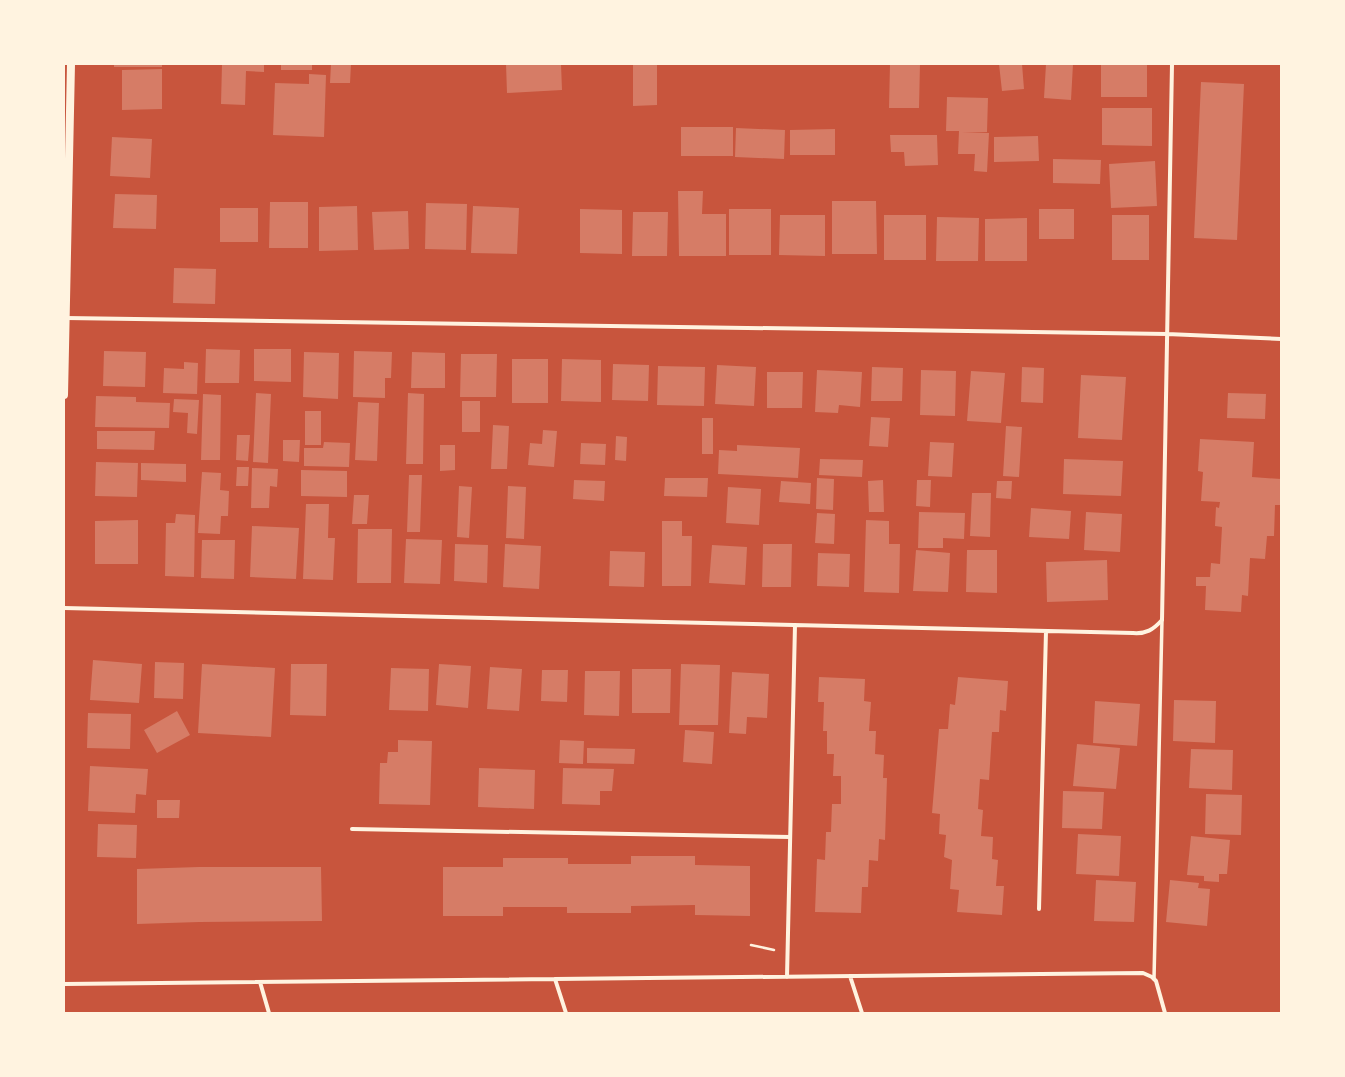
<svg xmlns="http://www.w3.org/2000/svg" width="1345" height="1077" viewBox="0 0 1345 1077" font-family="'Golos Text',sans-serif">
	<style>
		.building { fill: #d67c66 }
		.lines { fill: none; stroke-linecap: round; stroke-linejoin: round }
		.path { stroke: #fff3e0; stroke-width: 2.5 }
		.pedestrian { stroke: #fff3e0; stroke-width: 3.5 }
		.minor { stroke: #fff3e0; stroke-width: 4 }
		.secondary { stroke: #fff3e0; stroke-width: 8 }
	</style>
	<rect width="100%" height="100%" fill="#c8553d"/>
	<path class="building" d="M114,64H162V67H114Z
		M222,64H264V72L246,71L245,105L221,104Z
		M281,64H312V70H281Z
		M331,64H351L350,83H330Z
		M506,64H561L562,90L507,93Z
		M633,64H657V105L633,106Z
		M890,64H920L919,108H889Z
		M999,64H1022L1024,89L1002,91Z
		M1046,64H1073L1071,100L1044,98Z
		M1101,64H1147V97H1101Z
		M162,69V109L122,110V70Z
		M309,74L326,75L324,137L273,135L275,83L309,84Z
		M1201,82L1244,84L1237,240L1194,238Z
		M947,97L988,98L987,132H962L989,133L987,172L974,171L975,154H958L959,131H946Z
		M1102,108H1152V146L1102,145Z
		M681,127H733V156H681Z
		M736,128L785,130L784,159L735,157Z
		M835,129V155H790V130Z
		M890,135H937L938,165L905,166L904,152H891Z
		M1038,136L1039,161L994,162V137Z
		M112,137L152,139L150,178L110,176Z
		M1053,159L1101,160L1100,184L1053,183Z
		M1155,161L1157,206L1111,208L1109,164Z
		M678,191H703L702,214H726V256H679Z
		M115,194L157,195L156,229L113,228Z
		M832,201H876L877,254H832Z
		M270,202H308V248H269Z
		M426,203L467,204L466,250L425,249Z
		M357,206L358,250L319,251V207Z
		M473,206L519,208L517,254L471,253Z
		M220,208H258V242H220Z
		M580,209L622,210V254L580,253Z
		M729,209H771V255H729Z
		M1039,209H1074V239H1039Z
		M408,211L409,249L374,250L372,212Z
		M633,212H668L667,256H632Z
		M780,215H825V256L779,255Z
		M884,215H926V260H884Z
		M1112,215H1149V260H1112Z
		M937,217L979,218L978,261H936Z
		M1027,218V261H985V219Z
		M174,268L216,269L215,304L173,303Z
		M206,349L240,350L239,383H205Z
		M254,349H291V382L254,381Z
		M104,351L146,352L145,387L103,386Z
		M354,351L392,352L391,378H385V398L353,397Z
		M304,352L339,353L338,399L303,397Z
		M412,352L445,353V388H411Z
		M461,354H497L496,397H460Z
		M512,359H548V403H512Z
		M562,359L601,360V402L561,401Z
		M184,362L198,363L197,394L163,393L164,368L184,369Z
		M613,364L649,365L648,401L612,400Z
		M717,365L756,367L754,406L715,404Z
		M658,366L705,367L704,406L657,405Z
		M872,367L903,368L902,401H871Z
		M1022,367L1044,368L1043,403L1021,402Z
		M817,370L862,372L860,407L839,405L838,413L815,412Z
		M921,370L956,371L955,416L920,415Z
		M971,371L1005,373L1001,423L967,421Z
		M767,372H803L802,408H767Z
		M1081,375L1126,377L1122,440L1078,438Z
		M256,393L271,394L268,463L253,462Z
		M408,393L424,394L423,464H406Z
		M1228,393L1266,394L1265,419L1227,418Z
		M203,394L221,395L220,460H201Z
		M96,396L136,397V402L170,403L169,428L95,427Z
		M174,399L199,400L197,434L187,433L188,413L173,412Z
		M462,401H480V432H462Z
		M358,402L379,403L377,461L355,460Z
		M305,411H321V445H305Z
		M871,417L890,418L888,447L869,446Z
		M702,418H713V454H702Z
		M493,425L509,426L507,469H491Z
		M1006,426L1022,427L1019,477L1003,476Z
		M543,430L557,431L554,467L528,465L530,443L542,444Z
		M97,431H155L154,450L97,449Z
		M237,435H250L248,461L236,460Z
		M616,436L627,437L626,461L615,460Z
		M1200,439L1254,442L1252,477L1281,479V505H1275L1274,536H1267L1265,559L1250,558L1248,596L1242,595L1241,612L1205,610L1206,586H1196V577H1210L1211,563L1220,564L1222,527L1215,526L1216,507L1219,508L1220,502L1201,501L1203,472L1198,471Z
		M283,440H300L299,462L283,461Z
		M324,442L350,443L349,467L304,466V448H323Z
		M930,442L954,443L952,477L928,476Z
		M581,443L606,444L605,465L580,464Z
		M440,445H455V470L440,471Z
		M737,445L800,448L798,478L718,474L719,450L737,451Z
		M820,459L863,460L862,477L819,475Z
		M1064,459L1123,461L1121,496L1063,494Z
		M96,462L138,463L137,497L95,496Z
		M141,463L186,464V482L141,480Z
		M237,467H249L248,486H236Z
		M252,468L278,469L277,487L270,486L269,508H251Z
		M301,470L347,471V497L301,496Z
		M202,472L221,473L220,490L229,491L228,516H221L220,534L198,533Z
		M409,475H422L420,532H407Z
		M665,478H708L707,497L664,496Z
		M817,478L834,479L833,510L816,509Z
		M574,480L605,481L604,501L573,499Z
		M883,480L884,512H869L868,481Z
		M917,480H931L930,507L916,506Z
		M781,481L811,483L810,504L779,502Z
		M997,481H1012L1011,499L996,498Z
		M459,486L472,487L469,538L457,537Z
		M508,486L526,487L524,539L506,538Z
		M728,487L761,489L759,525L726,523Z
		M972,493H991L990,537L970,536Z
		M354,495H369L367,524H352Z
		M306,504H329L328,538H335L333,580L303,579Z
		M1031,508L1071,511L1069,539L1029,537Z
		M919,512L965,513L964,539L943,538V548H918Z
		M1086,512L1122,514L1120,552L1084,550Z
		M817,513L835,514L834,544L815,543Z
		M176,514L195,515L194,577L165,576L166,523H175Z
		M138,520V564H95V521Z
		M866,520L889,521V544H900L899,593L864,592Z
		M662,521H682V536H692L691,586H662Z
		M252,526L299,528L296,579L250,577Z
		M358,529H392L391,583H357Z
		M406,539L442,540L440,584L404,583Z
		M202,540H235L234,579L201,578Z
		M455,544L488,545L487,583L454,581Z
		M505,544L541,546L539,589L503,587Z
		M763,544H792L791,587H762Z
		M712,545L747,547L745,585L709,583Z
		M916,550L950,553L948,592L913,591Z
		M967,550H997V593L966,592Z
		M610,551L645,552L644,587L609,586Z
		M818,553L850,554L849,587L817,586Z
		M1107,560L1108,600L1047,602L1046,562Z
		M93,660L142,664L139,703L90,700Z
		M155,662L184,663L183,699L154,698Z
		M202,664L275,668L271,737L198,733Z
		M291,664H327L326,716L290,715Z
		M439,664L471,666L468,708L436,705Z
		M681,664L720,665L718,725H679Z
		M490,667L522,669L519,711L487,709Z
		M391,668L429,669L428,711L389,710Z
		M632,669H671L670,713H632Z
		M542,670H568L567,702L541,701Z
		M585,671H620L619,716L584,715Z
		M732,672L769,674L767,718L747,717L746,734L729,733Z
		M819,677L865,679L864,701L871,702L869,731H876L875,754L884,755L883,778H887L885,840L879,839L878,861L869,860L868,887H862L861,913L815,912L817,859L825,860L826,832H831L832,804H841V776H833L834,754H827V731H823L824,702H818Z
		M958,677L1008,681L1006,711L1000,710L999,732H992L989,780L980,779L978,809L983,810L981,836L993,837L992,859L998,860L996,886H1004L1002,915L957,912L959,890L950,889L952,860L944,857L946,835L939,834L940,814L932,813L939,729H948L950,704L955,705Z
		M1174,700L1216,701L1215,743L1173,741Z
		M1095,701L1140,704L1137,746L1093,743Z
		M177,711L190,735L157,753L144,730Z
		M88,713L131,714L130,749L87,748Z
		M685,730L714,732L712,764L683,762Z
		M398,740L432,741L430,805L379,804L380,763H387L388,752H398Z
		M560,740L584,741L583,764L559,763Z
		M1077,744L1120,748L1116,789L1073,786Z
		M587,748L635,749L634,764L587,763Z
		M1191,749L1233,750L1232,790L1189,788Z
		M90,766L148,769L146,795L136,794L135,813L88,811Z
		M479,768L535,770L534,809L478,807Z
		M563,768L614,769L612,791H600V805L562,804Z
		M1063,791L1104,792L1102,829L1062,828Z
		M1206,794L1242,795L1241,835L1205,834Z
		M157,800H180L179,818H157Z
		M98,824L137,825L136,858L97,857Z
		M1078,834L1121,836L1119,876L1076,874Z
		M1191,836L1230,840L1227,874H1219V882L1204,881V876L1187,875Z
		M631,856H695V865L750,866V916L695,915V905L631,906V913H567V907H503V916H443V867H503V858H568V864H631Z
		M199,867H321L322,921L199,922L137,924V869Z
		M1096,880L1136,882L1134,922L1094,921Z
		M1170,880L1199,883L1198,888L1210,889L1207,926L1166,922Z"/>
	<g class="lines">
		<path class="path" d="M751,945L774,950"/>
		<path class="pedestrian" d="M1154,979L1162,620"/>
		<path class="minor" d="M66,318L1167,334L1281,339
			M64,608L1133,633C1146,634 1153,630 1162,620L1172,64
			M352,829L790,837
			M1039,909L1046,631
			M850,976L862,1013
			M787,977L795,625
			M555,979L566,1013
			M260,982L269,1013
			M64,984L1143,973L1152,977L1156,981L1165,1013"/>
		<path class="secondary" d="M64,395L71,64"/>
	</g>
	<rect width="1345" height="1077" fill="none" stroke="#fff3e0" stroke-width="130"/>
</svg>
